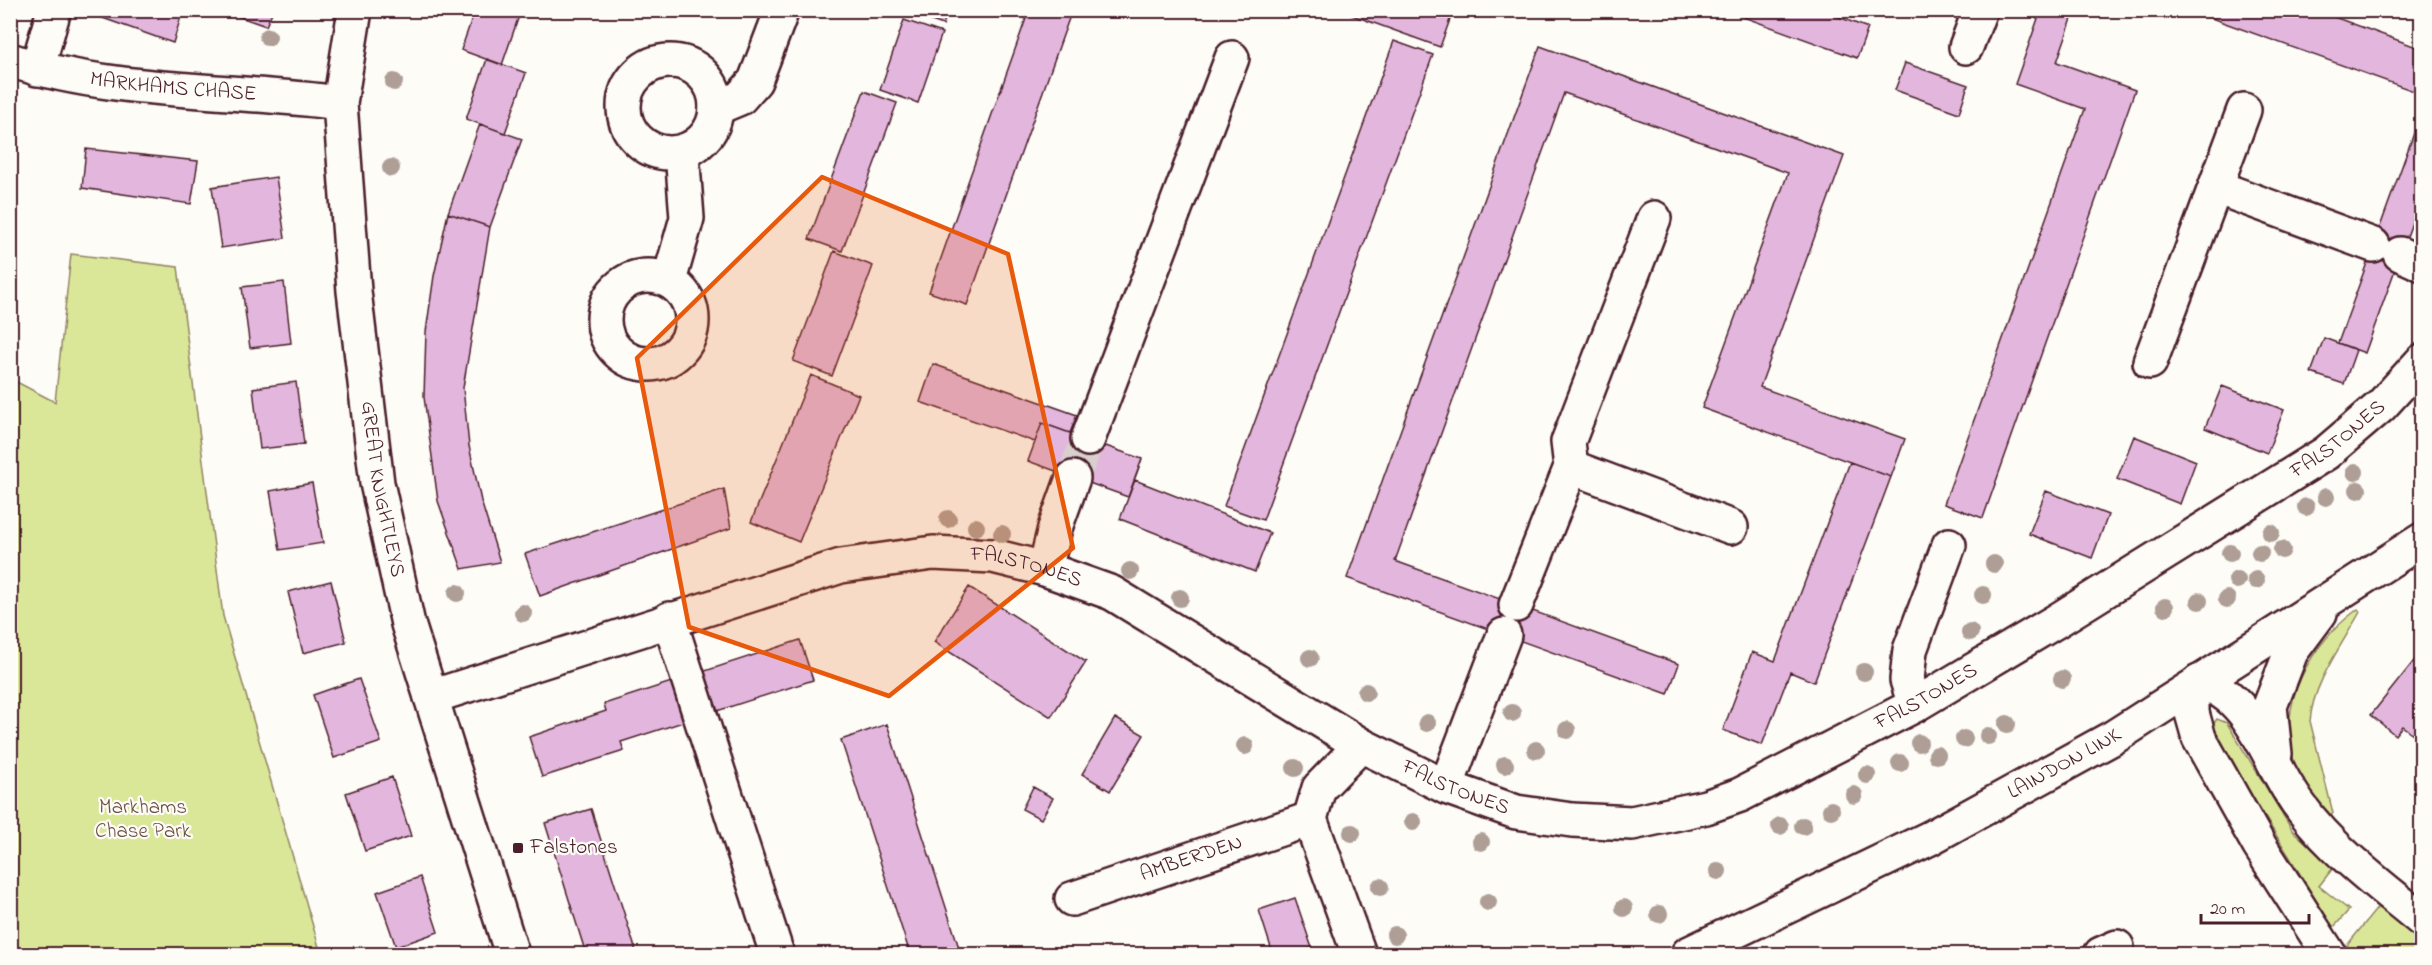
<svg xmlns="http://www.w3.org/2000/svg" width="2432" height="965" viewBox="0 0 2432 965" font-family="'Indie Flower',sans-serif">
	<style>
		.green { fill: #dae799; stroke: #928362; stroke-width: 1.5 }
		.building { fill: #e3b7dd; stroke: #4a1f2b; stroke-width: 1.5 }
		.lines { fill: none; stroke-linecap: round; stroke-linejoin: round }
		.minor-tunnel { stroke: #d9d0ce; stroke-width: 33; stroke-dasharray: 33 16; stroke-linecap: butt }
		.minor-casing { stroke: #4a1f2b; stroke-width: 38 }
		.minor { stroke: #fdfcf7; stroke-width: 33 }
		.tree { fill: #ae9e96 }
		.marked { fill: #e8590c; fill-opacity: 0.2; stroke: #e8590c; stroke-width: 4.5; stroke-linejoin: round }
		.poi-dot { fill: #4a1f2b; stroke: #fdfcf7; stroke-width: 2 }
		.labels { text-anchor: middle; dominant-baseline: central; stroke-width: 4.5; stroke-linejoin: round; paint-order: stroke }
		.street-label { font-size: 21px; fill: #4a1f2b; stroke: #fdfcf7 }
		.park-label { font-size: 21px; fill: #6e5146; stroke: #fdfcf7 }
		.poi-label { font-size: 21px; fill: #4a1f2b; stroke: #fdfcf7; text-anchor: start }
	</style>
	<rect width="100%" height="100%" fill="#fdfcf7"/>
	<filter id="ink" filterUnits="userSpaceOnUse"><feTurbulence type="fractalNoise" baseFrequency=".0167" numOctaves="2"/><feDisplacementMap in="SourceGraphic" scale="12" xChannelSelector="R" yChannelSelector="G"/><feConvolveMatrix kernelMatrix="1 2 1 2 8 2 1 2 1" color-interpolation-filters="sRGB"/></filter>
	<g filter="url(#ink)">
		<path class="green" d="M71,254L178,267L223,616L321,954H11V379L55,402Z
			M2358,609L2360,612C2342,645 2313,683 2310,721L2333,813L2329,818C2322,808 2312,799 2306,788C2267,722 2302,650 2358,609Z
			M2217,719L2227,723L2292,830L2333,868L2319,886L2349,910L2333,928L2213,732L2211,727Z
			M2378,907L2421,941V954H2347L2344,949Z"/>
		<path class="building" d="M100,10H183L173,43L97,16Z
			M220,10H273L266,26Z
			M475,10H521L502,65L461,50Z
			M851,10H867L865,16Z
			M900,10H948L943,25Z
			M1029,10H1072L967,305L929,292Z
			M1338,10H1442L1452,14L1440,47Z
			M1724,10H1820L1868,28L1857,58Z
			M2041,10H2075L2057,62L2135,90L1983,518L1944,504L2085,109L2015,84Z
			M2189,10H2315L2422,49V94Z
			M904,20L942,33L918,103L880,90Z
			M1394,41L1433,55L1263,520L1224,506Z
			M1540,46L1844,156L1760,387L1905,439L1891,477L1702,408L1788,173L1564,93L1395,561L1679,664L1668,694L1347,578Z
			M487,59L526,73L505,133L466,119Z
			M1905,63L1968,85L1959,113L1895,90Z
			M864,91L897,103L842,251L809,239Z
			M2422,111V195L2365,353L2338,343Z
			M480,124L522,139L490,227L448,213Z
			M86,149L198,161L191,204L82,188Z
			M276,177L285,238L221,248L212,187Z
			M448,213L490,227L463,388L469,446L481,501L500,562L462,569L438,501L424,397L426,332L434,276Z
			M834,251L873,266L832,376L793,361Z
			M284,282L291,343L250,348L242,287Z
			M2324,338L2356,350L2344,384L2311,373Z
			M933,364L1077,415L1070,433L1042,423L1035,442L920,402Z
			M811,375L859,395L799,542L751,522Z
			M296,382L304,444L260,449L253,388Z
			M2222,386L2284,410L2267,453L2205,428Z
			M1042,423L1142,459L1128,497L1028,461Z
			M2134,436L2196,461L2180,504L2117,479Z
			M1850,462L1891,477L1814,682L1790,672L1762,745L1723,730L1752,652L1775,661Z
			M1135,480L1270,533L1255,572L1120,519Z
			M312,483L323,543L280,550L270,491Z
			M724,489L731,528L540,596L525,554Z
			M2046,491L2108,515L2092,558L2029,534Z
			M331,581L346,642L303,653L288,592Z
			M969,587L1086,662L1051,717L934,642Z
			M800,640L813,680L621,742L624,751L542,777L529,737L606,711L604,704Z
			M2421,652L2422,731L2417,737L2402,726L2395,735L2371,715Z
			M359,679L381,742L334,758L313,695Z
			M1115,718L1144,735L1110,791L1082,774Z
			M887,724L961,954H910L841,740Z
			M392,777L411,836L365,851L346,793Z
			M1033,787L1053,798L1041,819L1022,809Z
			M2422,798V812L2415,807Z
			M591,809L637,954H586L545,823Z
			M420,877L438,932L396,947L377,892Z
			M1295,898L1314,954H1273L1259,910Z"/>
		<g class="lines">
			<path class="minor-tunnel" d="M1073,478L1088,439"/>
			<defs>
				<g id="minor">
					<path id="s1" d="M355,10L340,103L354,291L377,483L408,624L512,954"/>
					<path d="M1966,47L1980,10"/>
					<path id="s2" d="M10,60C116,95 231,88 340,103"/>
					<circle cx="670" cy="107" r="46"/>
					<path d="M37,69L54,10"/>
					<path d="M716,108L740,98L755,81L782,10"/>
					<path d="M2216,187L2373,245"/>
					<path d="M2400,254L2422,264"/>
					<circle cx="648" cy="320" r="44"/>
					<path d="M669,281L687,218L682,152"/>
					<path d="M2150,362L2244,110"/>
					<path d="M1088,439L1232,58"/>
					<path d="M1571,467L1731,527"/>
					<path d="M1045,569L1055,528L1073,478"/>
					<path d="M1516,605L1571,467L1568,442L1654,218"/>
					<path d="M669,619L777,954"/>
					<path d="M2199,682C2247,693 2265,751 2288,788C2320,842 2374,880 2422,920"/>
					<path d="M2199,682L2192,697V713L2199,738L2259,845L2329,954"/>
					<path id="s3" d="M431,697L841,566L933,553L993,556L1045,569L1112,593L1361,745L1446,787L1516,812L1572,820L1632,823L1706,807L1740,795L1915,705L2058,620L2326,453L2381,406L2422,361"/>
					<path d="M1915,705L1907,680L1910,650L1949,545"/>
					<path d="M2275,754L2270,706L2291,652L2320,613"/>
					<path d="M1446,787L1504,635"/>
					<path id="s4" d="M1072,899L1310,819"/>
					<path d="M1359,954L1310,819L1319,788L1361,745"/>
					<path id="s5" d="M1688,954L1930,838L2114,737L2422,540"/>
					<path d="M2101,954L2117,947"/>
				</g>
			</defs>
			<use href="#minor" class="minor-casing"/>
			<use href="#minor" class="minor"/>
		</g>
		<g class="tree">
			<circle cx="268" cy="37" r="9"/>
			<circle cx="394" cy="82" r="9"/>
			<circle cx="391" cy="168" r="9"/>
			<circle cx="2355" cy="472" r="9"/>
			<circle cx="2358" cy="490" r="9"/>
			<circle cx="2326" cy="497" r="9"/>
			<circle cx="2306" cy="507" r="9"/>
			<circle cx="948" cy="519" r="9"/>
			<circle cx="976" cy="527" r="9"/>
			<circle cx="2271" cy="533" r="9"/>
			<circle cx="1002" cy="534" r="9"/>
			<circle cx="2282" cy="550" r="9"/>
			<circle cx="2230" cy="553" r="9"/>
			<circle cx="2260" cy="553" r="9"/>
			<circle cx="1994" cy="564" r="9"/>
			<circle cx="1130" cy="571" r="9"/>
			<circle cx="2237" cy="580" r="9"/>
			<circle cx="2256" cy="580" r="9"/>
			<circle cx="457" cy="593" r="9"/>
			<circle cx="1983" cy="595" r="9"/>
			<circle cx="1180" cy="598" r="9"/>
			<circle cx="2227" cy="599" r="9"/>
			<circle cx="2199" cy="601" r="9"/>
			<circle cx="2165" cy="607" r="9"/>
			<circle cx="523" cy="613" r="9"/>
			<circle cx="1970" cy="632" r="9"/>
			<circle cx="1310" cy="658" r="9"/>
			<circle cx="1864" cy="672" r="9"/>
			<circle cx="2062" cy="679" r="9"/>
			<circle cx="1366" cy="692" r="9"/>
			<circle cx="1512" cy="713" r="9"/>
			<circle cx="1427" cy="723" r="9"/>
			<circle cx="2007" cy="724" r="9"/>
			<circle cx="1567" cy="730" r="9"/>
			<circle cx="1988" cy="736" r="9"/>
			<circle cx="1964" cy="739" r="9"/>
			<circle cx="1919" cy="743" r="9"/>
			<circle cx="1245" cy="746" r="9"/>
			<circle cx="1536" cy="750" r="9"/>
			<circle cx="1937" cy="755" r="9"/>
			<circle cx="1900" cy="763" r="9"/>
			<circle cx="1505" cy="765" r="9"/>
			<circle cx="1295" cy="768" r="9"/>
			<circle cx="1867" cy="775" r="9"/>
			<circle cx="1854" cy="795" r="9"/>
			<circle cx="1831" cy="810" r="9"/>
			<circle cx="1413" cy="822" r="9"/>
			<circle cx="1780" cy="826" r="9"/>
			<circle cx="1803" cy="826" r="9"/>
			<circle cx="1352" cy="833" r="9"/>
			<circle cx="1481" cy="842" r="9"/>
			<circle cx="1718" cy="871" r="9"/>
			<circle cx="1380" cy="887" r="9"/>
			<circle cx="1488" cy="902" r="9"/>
			<circle cx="1624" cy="908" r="9"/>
			<circle cx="1659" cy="914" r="9"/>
			<circle cx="1395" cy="935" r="9"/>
		</g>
	</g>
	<path class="marked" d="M822,177L1008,254L1073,548L889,696L689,627L637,358Z"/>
	<rect class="poi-dot" x="512" y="842" width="12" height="12" rx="3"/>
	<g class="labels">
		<g class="street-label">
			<text stroke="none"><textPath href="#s2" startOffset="166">MARKHAMS CHASE</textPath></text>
			<text stroke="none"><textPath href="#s3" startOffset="2094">FALSTONES</textPath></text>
			<text stroke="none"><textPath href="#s1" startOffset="483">GREAT KNIGHTLEYS</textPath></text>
			<text stroke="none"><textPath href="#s3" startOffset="618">FALSTONES</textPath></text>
			<text stroke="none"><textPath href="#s3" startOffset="1608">FALSTONES</textPath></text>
			<text stroke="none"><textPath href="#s5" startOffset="422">LAINDON LINK</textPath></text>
			<text stroke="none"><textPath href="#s3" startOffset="1104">FALSTONES</textPath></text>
			<text stroke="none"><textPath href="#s4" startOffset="126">AMBERDEN</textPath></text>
		</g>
		<g class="park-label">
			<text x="143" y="808">Markhams<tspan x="143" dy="24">Chase Park</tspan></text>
		</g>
		<g class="poi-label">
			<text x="530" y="848">Falstones</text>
		</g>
	</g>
	<rect width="2432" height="965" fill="none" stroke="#fdfcf7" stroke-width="36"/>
	<rect x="18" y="18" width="2396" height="929" fill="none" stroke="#4a1f2b" stroke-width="2" filter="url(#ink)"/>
	<path d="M2201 914v9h108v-9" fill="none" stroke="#4a1f2b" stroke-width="3"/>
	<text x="2210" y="914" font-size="18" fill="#4a1f2b" stroke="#fdfcf7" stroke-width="4.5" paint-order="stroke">20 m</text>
</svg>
